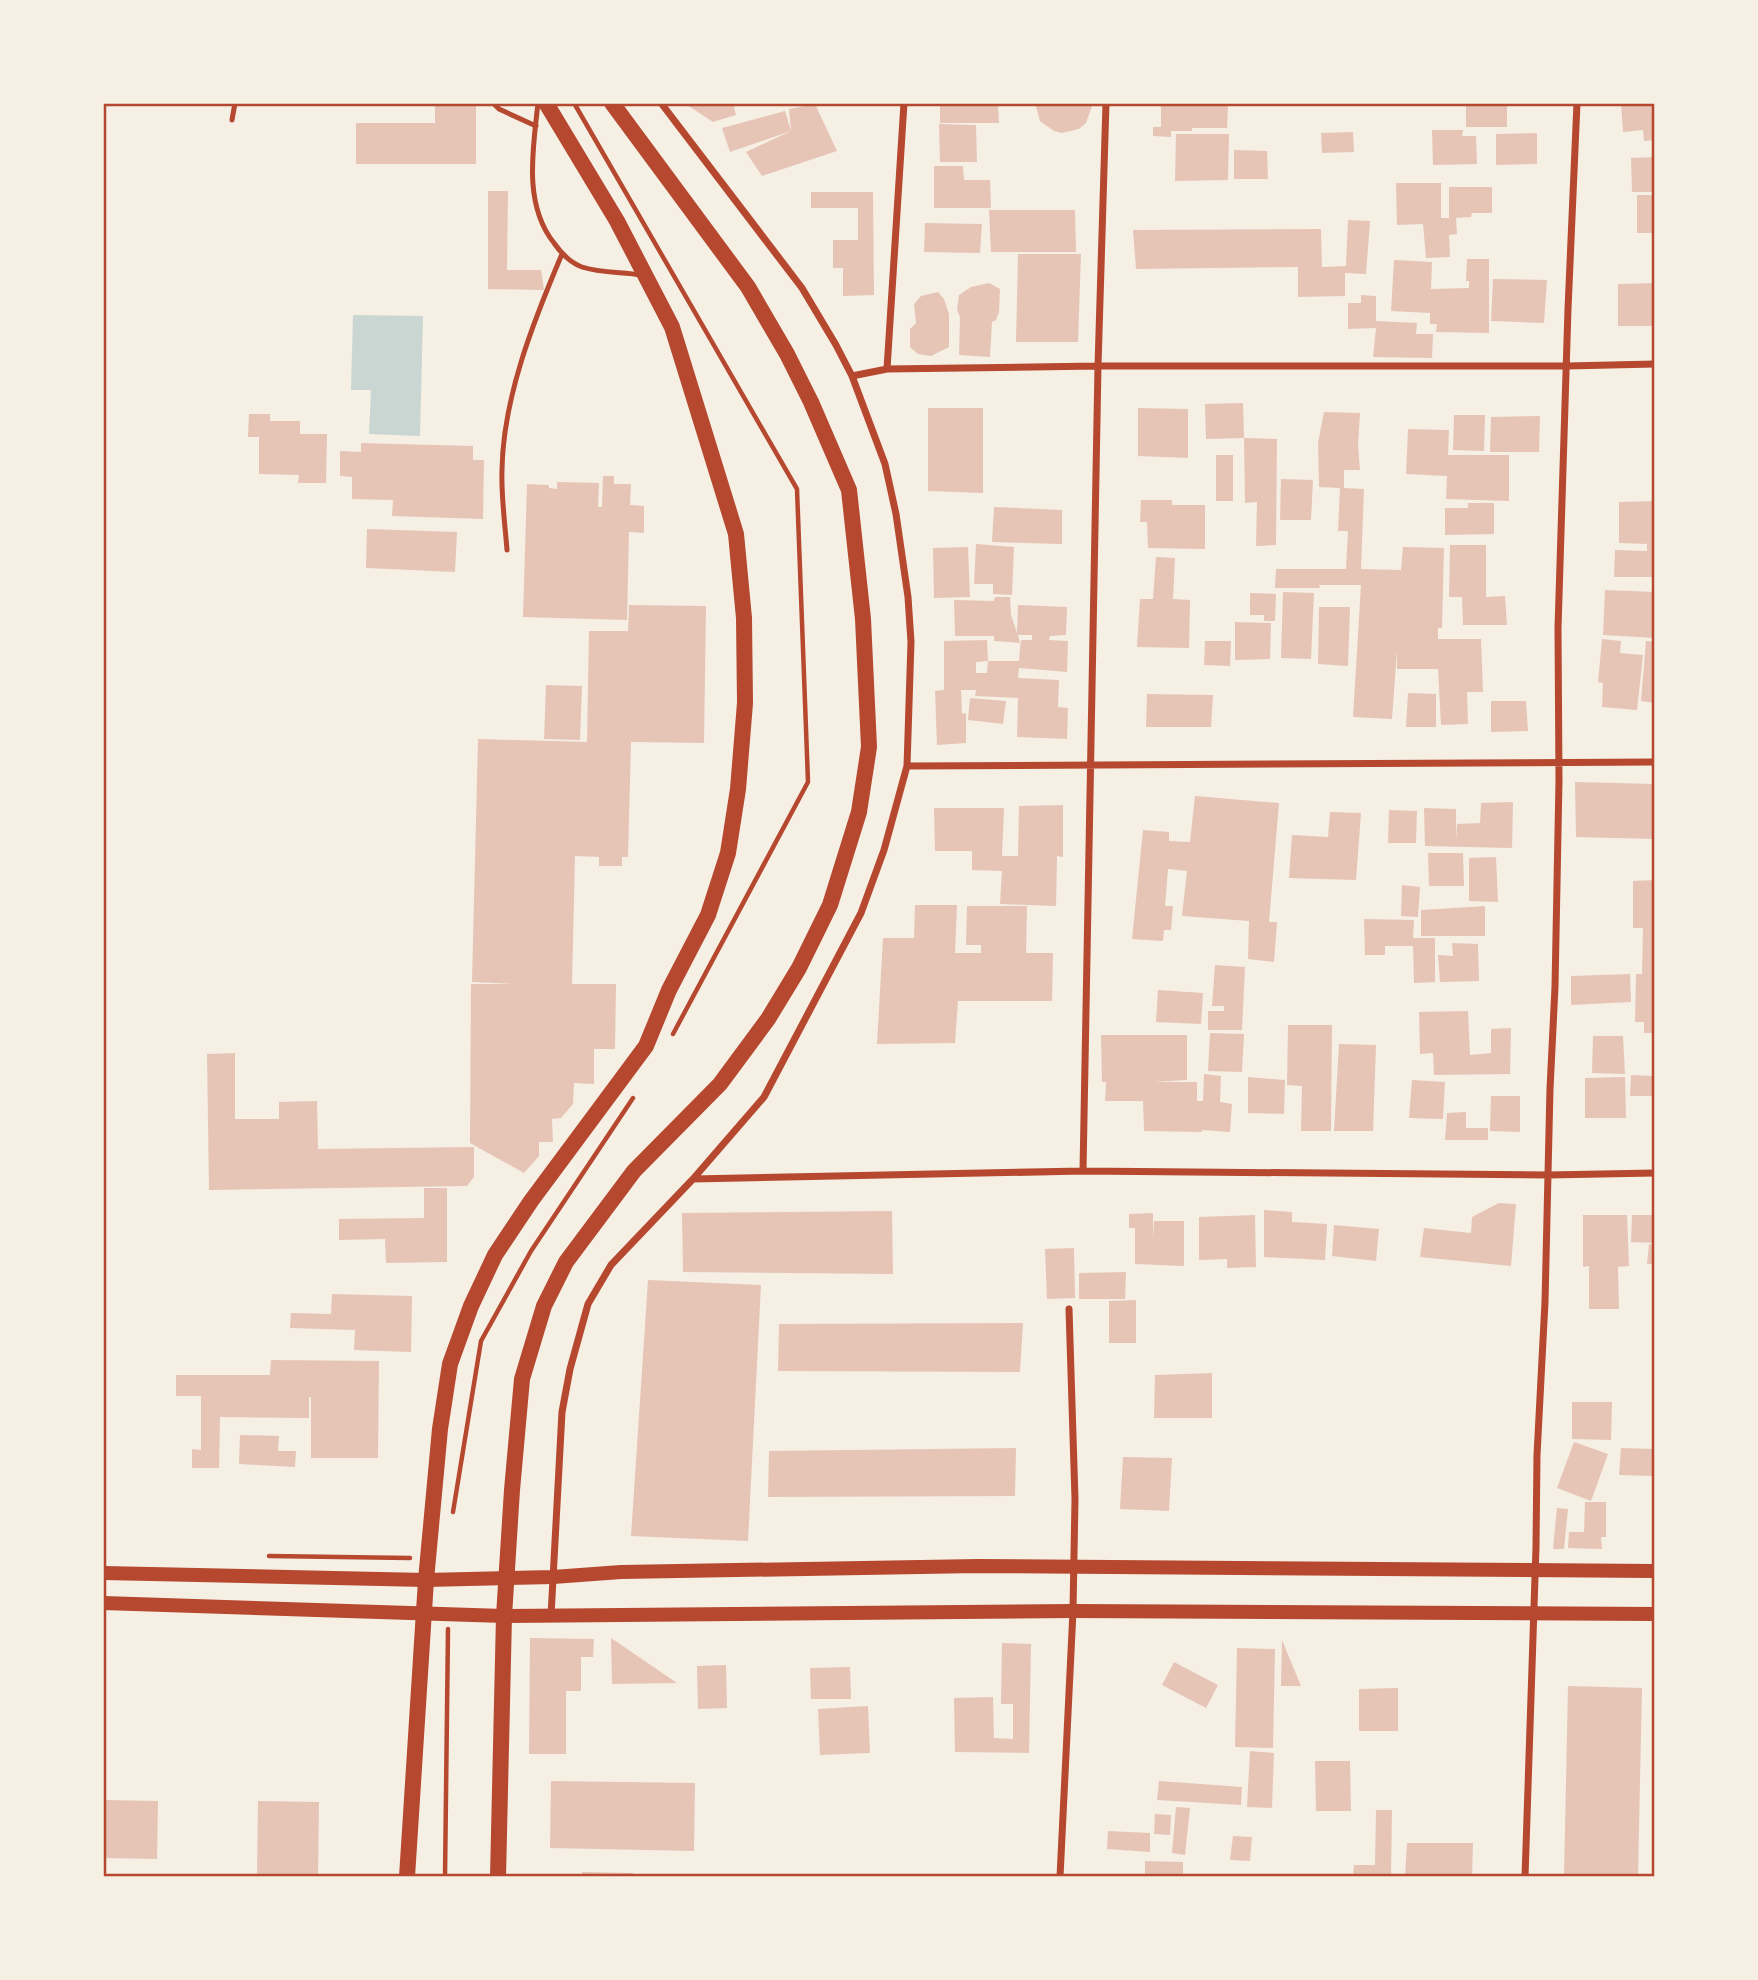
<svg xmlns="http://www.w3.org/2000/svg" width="1758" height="1980" viewBox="0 0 1758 1980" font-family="'Archivo Narrow',sans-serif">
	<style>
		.water { fill: #c9d6d2 }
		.building { fill: #e6c5b7; fill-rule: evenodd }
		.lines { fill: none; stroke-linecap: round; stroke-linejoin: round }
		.path { stroke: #b5482f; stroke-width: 4.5 }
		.service { stroke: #b5482f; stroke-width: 5 }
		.minor { stroke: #b5482f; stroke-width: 7 }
		.secondary { stroke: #b5482f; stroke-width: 14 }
		.primary { stroke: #b5482f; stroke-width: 16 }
		.neatline { fill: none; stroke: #b5482f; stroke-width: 2.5 }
	</style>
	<rect width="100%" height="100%" fill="#f6efe4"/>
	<path class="water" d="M353,315L423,316L420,436L369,434L371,390H351Z"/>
	<path class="building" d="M435,103H476V164H356V123H435Z
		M684,103H733L736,115L713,122Z
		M940,103H998L999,123H940Z
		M1035,103H1092V106L1086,123L1079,129L1062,133L1054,131L1040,121Z
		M1161,103H1213V105L1228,106L1227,128H1192V131H1171V137L1153,136V127H1161Z
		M1466,103H1514V106H1507V127H1466Z
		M1621,103H1655V140L1644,141L1643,130L1623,132Z
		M815,104L837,151L762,176L746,152L791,131L730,152L722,128L785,111L791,131L789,109Z
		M939,124L976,125L977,162H940Z
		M1432,130H1463L1462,136H1476L1477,164L1433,165Z
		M1353,132L1354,152L1322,153L1321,133Z
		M1537,133V164L1496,165V134Z
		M1176,134H1229L1228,180L1175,181Z
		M1234,150L1267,151L1268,179H1234Z
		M1655,157V192H1632L1631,158Z
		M934,166H963L964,180H990L991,208H934Z
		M1396,183H1441V218H1449V187H1492V213H1472L1471,217L1456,218L1457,234L1449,235L1450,257L1426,258L1423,224L1397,225Z
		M488,191H508L507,270H541L544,290L488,289Z
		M811,192H873L874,295L843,296V268H833V240H858V208H811Z
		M1637,195H1652V203H1655V233H1637Z
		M989,210H1075L1076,252H991Z
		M1348,220L1370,221L1366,274L1345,273V296L1298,297V267L1136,269L1133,230L1321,229L1322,267L1346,266Z
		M925,223L982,224L980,253L924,252Z
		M1018,254H1081L1078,342H1016Z
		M1467,259H1489V333L1436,332L1437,324H1430V313L1391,311L1394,260L1432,262L1431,289L1469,288V281H1466Z
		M1493,279L1547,280L1544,323L1491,321Z
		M989,283L1000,289L999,312L996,320L992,322L990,357L959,355L960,317L957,310L959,295L971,287Z
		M1655,283V326H1618V284Z
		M938,292L944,299L949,314V347L931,356L918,354L910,347V329L916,323L914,304L921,296Z
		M1361,295L1376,296V321L1417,323L1416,334H1433L1432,358L1373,357L1376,328L1348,329V303H1361Z
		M1243,403L1244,438L1277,439L1276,545L1256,546L1257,502L1245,503L1244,438L1206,439L1205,404Z
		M928,408H983V493L928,491Z
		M1138,408L1188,409V458L1138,456Z
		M1324,412L1360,413L1358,445L1360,470H1344V488L1364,489L1361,569L1401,570L1403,547L1444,548L1442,628H1438V639H1481L1483,692H1467L1468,724L1441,725L1438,669H1397V650L1392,719L1353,717L1361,585H1319L1320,588H1275L1276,569H1346L1348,531H1338L1340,488L1319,487L1318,443Z
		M249,414H270V421H300V434H327L326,483H298L299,475L259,474V437H248Z
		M1454,415H1485L1484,451L1453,450Z
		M1540,416L1539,452H1490L1491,417Z
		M1408,429L1449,430L1448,455H1509V501L1446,499L1447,476L1406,474Z
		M361,443L473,446V460H484L483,519L392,516L393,500L352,499V477L340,476V451L361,452Z
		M1216,455H1233V501H1216Z
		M603,476H614V484H631L630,505L644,506V533L629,532L627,620L523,617L527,484L549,485V488L557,489V482L599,483L598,507H602Z
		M1281,479L1313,480L1311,520H1280Z
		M1141,500H1172V505H1205V549L1148,548L1147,522H1140Z
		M1655,501V577H1614L1615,550L1647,551V544L1619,543V502Z
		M1468,503H1494V534L1445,535V508H1468Z
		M994,507L1062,510V544L992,542Z
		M367,529L457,532L455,572L366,568Z
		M976,544L1014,547L1012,595L993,594V584H974Z
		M1450,545H1486V597L1505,596L1507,625H1463L1462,597H1449Z
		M968,547L970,597L934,598L933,548Z
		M1156,557L1175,558L1173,599L1190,600L1189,648L1137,647L1140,599H1153Z
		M1605,590L1655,592L1654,638L1603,635Z
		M1283,592L1314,593L1311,659L1281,658Z
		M1250,593L1276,594L1275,621H1264V615H1250Z
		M995,597H1010L1011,615L1017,633L1018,605L1067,607L1066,635L1050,636L1049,640L1068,641L1067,672L1019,668L1018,678L1059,680L1058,707L1068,708L1067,739L1017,737L1018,698L975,696L976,690H961L962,714L966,713V743L937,745L935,691L944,690V641L987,640L988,661H1019L1020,648L1021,640H1032V635H1018L1020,643L994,641V636H955L954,600L994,601ZM988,661L987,673H976V662Z
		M629,605L706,606L704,743L631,742L628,857H622V866H599V857L575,856L572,984H616L615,1049H594V1084L574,1083L573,1104L561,1118L552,1119L553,1142H539V1156L524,1173L470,1143L471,984H516L472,982L478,739L587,742L589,631H628Z
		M1319,607H1350L1348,666L1318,664Z
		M1235,622L1271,623L1270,659L1235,660Z
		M1602,639L1621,641L1620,653L1643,655L1637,710L1602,707L1603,683L1598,682Z
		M1205,641H1231L1230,666L1204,665Z
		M1646,641L1655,642V703L1641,701Z
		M546,685L582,686L580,740L544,739Z
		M1408,693L1436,694V727H1406Z
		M1147,694L1213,695L1211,727H1146Z
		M970,698L1006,701L1003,724L968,720Z
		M1491,701H1526L1528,731L1491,732Z
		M1575,782L1655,784V839L1576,837Z
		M1195,796L1279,803L1269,922H1277L1274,962L1248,959L1249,921L1182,916L1187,871L1168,869L1165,906H1173L1171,930H1164L1163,941L1132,939L1143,830L1169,832V841L1190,842Z
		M1513,802L1512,848L1425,846L1424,808L1456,809V840L1457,824L1480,823L1481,803Z
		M1063,805V857L1057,856L1056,906L1000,904L1002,871L972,870V851H935L934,808H1004L1002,856H1018L1019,806Z
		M1389,810L1417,811L1416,843H1388Z
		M1330,812L1361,813L1356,880L1289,878L1292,835L1328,837Z
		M1428,853H1463L1464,886H1429Z
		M1496,857L1498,902L1469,901V858Z
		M1655,880V1033H1644V1022H1635L1636,974H1642L1643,928H1633V881Z
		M1402,885L1420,887L1418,917L1401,916Z
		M915,905H957L955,953H981V945H966L967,906H1027L1026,953H1053L1052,1001H958L955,1043L877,1044L883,938H914Z
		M1485,906V936H1421V910Z
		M1364,919L1414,920L1413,938H1435V982L1414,983L1413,946H1385V955H1365Z
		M1452,943L1478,944L1479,981L1440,982L1438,955L1453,956Z
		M1215,965L1245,967L1242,1030H1208V1011H1224V1006H1212Z
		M1630,974L1631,1002L1571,1005V976Z
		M1158,990L1203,993L1201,1024L1156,1022Z
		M1468,1011L1470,1055L1491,1053V1029L1511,1028L1510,1074L1434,1075L1433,1053L1420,1054L1419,1012Z
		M1288,1025H1332L1331,1131H1301L1302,1086L1287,1085Z
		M1210,1033L1244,1034L1242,1072L1208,1071Z
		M1101,1035H1187V1080L1154,1082H1197V1101H1203L1204,1074L1221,1076L1220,1102L1232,1104L1230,1132L1202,1130V1132L1144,1131L1143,1101H1105L1106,1082H1102Z
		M1593,1036H1623L1625,1074L1592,1073Z
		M1339,1044L1376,1045L1373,1131H1334Z
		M235,1053V1119H279V1102L317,1101L318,1149L474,1147V1177L467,1186L209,1190L207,1054Z
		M1631,1075L1655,1076V1096H1630Z
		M1248,1077L1285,1080L1284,1114L1248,1113Z
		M1625,1077L1626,1118H1585V1078Z
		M1412,1080L1445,1082L1443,1119L1409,1118Z
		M1491,1096H1520V1132L1490,1131Z
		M1466,1112V1128H1488V1140H1445L1447,1113Z
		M424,1188H447V1262L386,1263L385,1239L339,1240V1219L424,1218Z
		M1499,1203L1516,1204L1511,1266L1420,1257L1424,1228L1471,1233L1472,1217Z
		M1264,1210L1292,1212V1222L1327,1224L1325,1260L1264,1257Z
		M892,1211L893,1274L683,1272L682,1213Z
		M1153,1213V1241L1154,1221H1184V1266L1135,1264V1228H1129V1214Z
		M1255,1215L1256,1267L1227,1268V1259L1199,1260V1217Z
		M1583,1215H1627L1629,1266L1618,1267L1619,1309H1589V1266L1583,1267Z
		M1632,1215H1655V1243L1631,1242Z
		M1334,1225L1379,1229L1376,1261L1332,1256Z
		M1649,1244L1655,1245V1264H1647Z
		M1074,1248L1075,1298L1047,1299L1045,1249Z
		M1126,1272L1125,1299H1079V1273Z
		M648,1280L761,1285L748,1541L631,1536Z
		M332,1294L412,1296L411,1352L354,1350L355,1330L290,1328L291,1313L331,1314Z
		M1136,1300V1343H1109V1301Z
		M1023,1323L1020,1372L778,1371L779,1324Z
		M271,1360L379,1361L378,1458H311V1397H309V1418L220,1417L219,1468H192V1449L201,1450V1396H176V1375H270Z
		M1212,1373V1418H1154L1155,1375Z
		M1572,1402H1612L1611,1440L1572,1439Z
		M240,1435L279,1436L278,1451H296L295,1467L239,1464Z
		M1574,1442L1608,1454L1591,1501L1557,1488Z
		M1016,1448L1015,1496L768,1497L769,1451Z
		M1621,1448L1655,1449V1476L1619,1475Z
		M1123,1457L1172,1458L1169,1511L1120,1509Z
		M1585,1502H1606V1537H1601L1602,1549L1568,1548L1569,1532H1584Z
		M1557,1508L1568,1509L1564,1549H1553Z
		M530,1638L594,1639L593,1657H581V1691H566V1754H529Z
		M611,1638L677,1683L612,1684Z
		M1282,1640L1301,1686H1281Z
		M1002,1643L1031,1644L1029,1753L955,1752L954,1698L993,1697L994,1738L1013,1739V1704H1001Z
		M1237,1648L1275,1649L1273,1748L1235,1747Z
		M1174,1662L1218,1685L1206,1708L1162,1685Z
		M726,1665L727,1708L698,1709L697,1666Z
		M850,1667L851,1699H811L810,1668Z
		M1568,1686L1642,1688L1638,1877H1564Z
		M1398,1688V1731H1359V1689Z
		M868,1706L870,1753L820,1755L818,1709Z
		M1250,1751L1274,1753L1272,1808L1247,1807Z
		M1315,1761H1350L1351,1811H1316Z
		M551,1781L695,1783L694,1851L550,1848Z
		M1159,1781L1242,1787L1241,1805L1157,1800Z
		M103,1800L158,1801L157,1859L103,1858Z
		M258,1801L319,1802L318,1877H257Z
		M1176,1807L1190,1808L1185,1855L1172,1853Z
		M1376,1810H1392L1391,1877H1353L1354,1865H1375Z
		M1155,1814L1171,1815L1170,1835L1154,1834Z
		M1108,1831L1150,1833V1852L1107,1849Z
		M1233,1836L1252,1837L1250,1861L1230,1860Z
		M1407,1843H1473L1472,1877H1405Z
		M1145,1861L1183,1862V1877H1145Z
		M582,1872L633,1873V1877H582Z"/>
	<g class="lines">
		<path class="path" d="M574,103L797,489L808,782L673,1034
			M453,1512L481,1341L531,1251L633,1098
			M269,1556L410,1558
			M445,1877L448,1629"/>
		<path class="service" d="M493,103L499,109L536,126
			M538,103C533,149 523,204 554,243C561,253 571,263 582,267C600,273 623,272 641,275
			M232,120L235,103
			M507,550C505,524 501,496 502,470C503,397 534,320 562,254"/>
		<path class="minor" d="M887,369L904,103
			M852,376L887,369L1098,366H1567L1655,364
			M907,766L1655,762
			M1083,1171L1098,366L1106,103
			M693,1179L1083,1171L1548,1175L1655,1173
			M551,1616L562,1412L570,1369L588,1304L611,1265L693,1179L764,1097L861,913L884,850L907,766L911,642L908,597L896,514L885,464L852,376L836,345L802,288L661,103
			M1060,1877L1073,1611L1075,1499L1069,1309
			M1525,1877L1536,1547L1537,1455L1545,1302L1550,1089L1555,987L1559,780L1558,628L1568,309L1577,103"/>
		<path class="secondary" d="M103,1573L426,1580L553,1577L621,1572L978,1566L1655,1571
			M103,1603L504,1616L1073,1611L1655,1614"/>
		<path class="primary" d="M407,1877L426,1580L440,1429L450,1364L471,1306L495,1255L531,1201L646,1046L669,990L708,915L728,853L738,789L745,703L744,618L736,534L672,327L617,221L546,103
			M498,1877L504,1616L512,1490L522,1379L544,1306L566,1262L634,1171L720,1084L768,1019L799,968L830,905L859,812L869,747L863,619L849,490L811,402L787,354L748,287L612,103"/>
	</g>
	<rect width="1758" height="1980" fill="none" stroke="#f6efe4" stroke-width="210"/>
	<rect x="105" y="105" width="1548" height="1770" class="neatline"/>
</svg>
